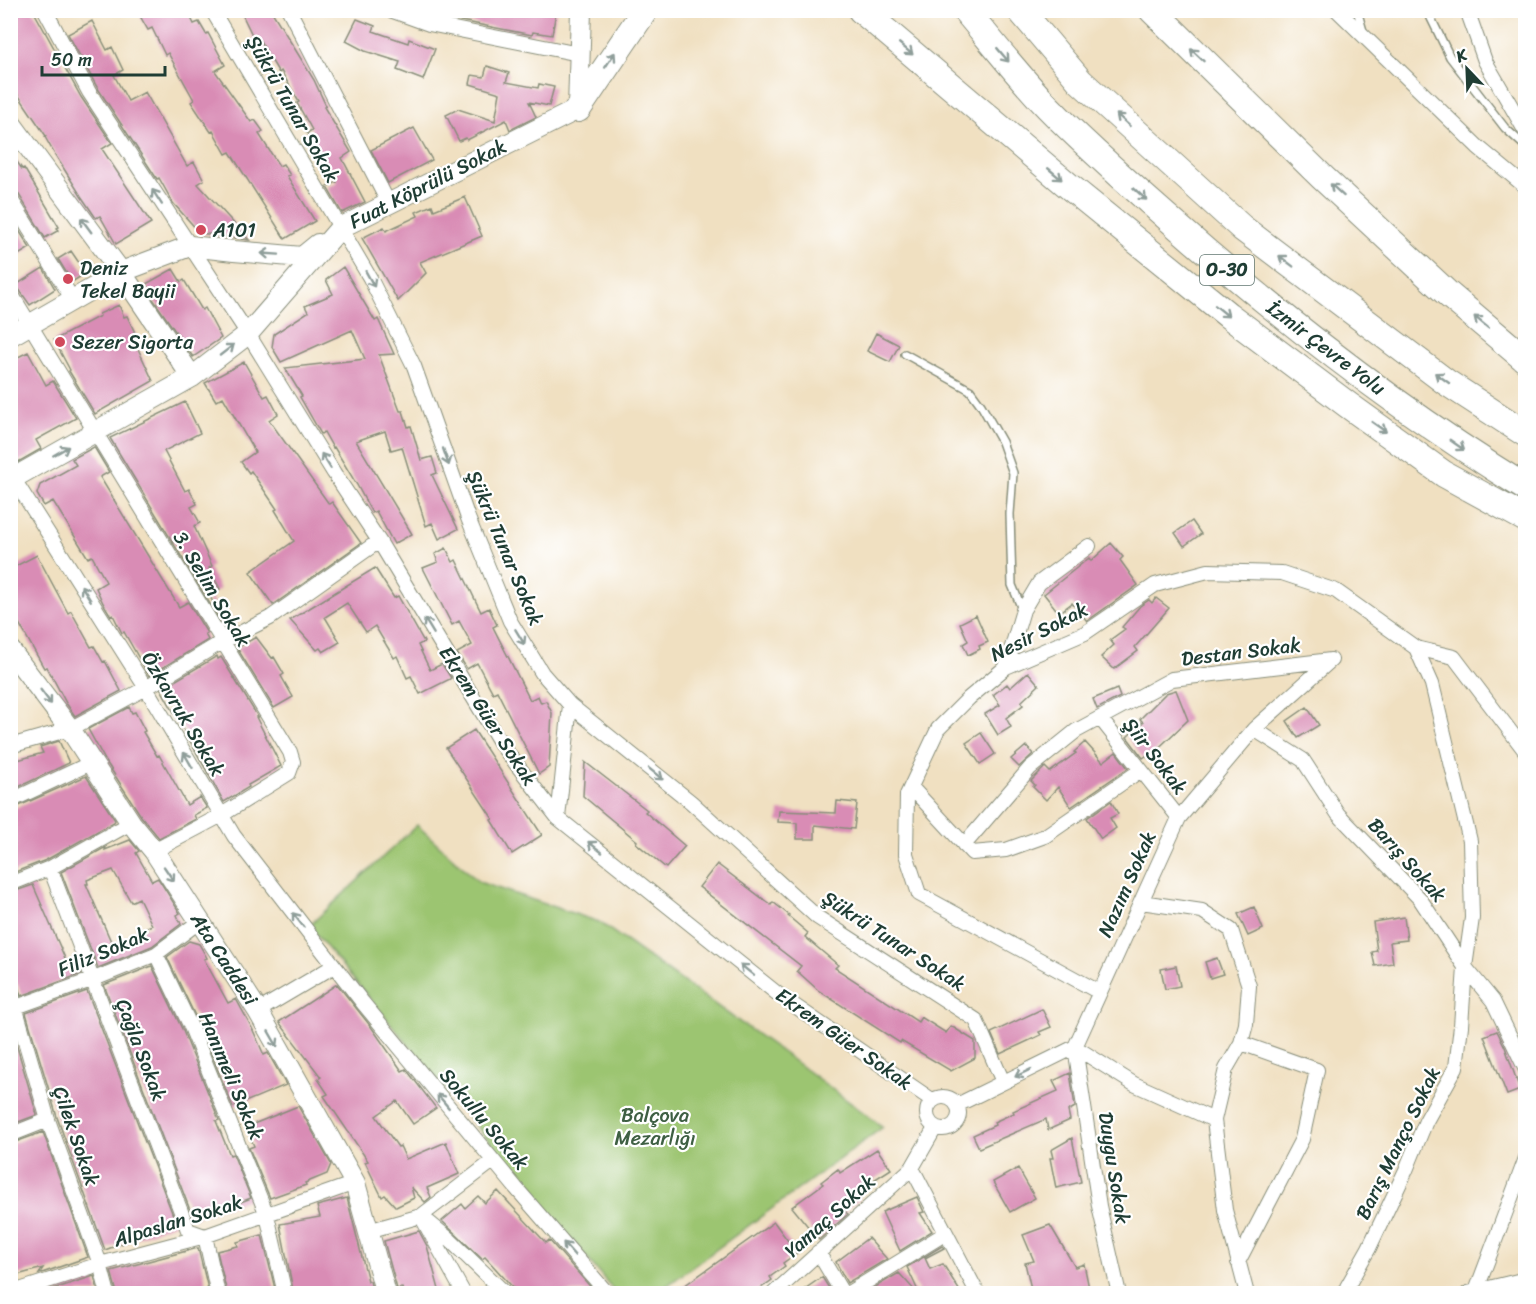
<svg xmlns="http://www.w3.org/2000/svg" width="1536" height="1304" viewBox="0 0 1536 1304" font-family="Sriracha,sans-serif">
	<style>
		.green { fill: #9cc571; stroke: #5e8152; stroke-width: 1.5 }
		.building { fill: #d98cb5; fill-rule: evenodd }
		.lines { fill: none; stroke-linecap: round; stroke-linejoin: round }
		.lane-casing { stroke: #888e7a; stroke-width: 10 }
		.street-casing { stroke: #888e7a; stroke-width: 16 }
		.secondary-casing { stroke: #888e7a; stroke-width: 22 }
		.highway-casing { stroke: #888e7a; stroke-width: 28 }
		.lane { stroke: #fff; stroke-width: 7 }
		.street { stroke: #fff; stroke-width: 14 }
		.secondary { stroke: #fff; stroke-width: 20 }
		.highway { stroke: #fff; stroke-width: 26 }
		.oneway { stroke: #8f9e9a }
		.poi-dot { fill: #d1495b; stroke: #fff; stroke-width: 2 }
		.labels { text-anchor: middle; dominant-baseline: central; stroke-width: 4.5; stroke-linejoin: round; paint-order: stroke }
		.shield { fill: #fff; stroke: #627771; stroke-width: 1.5 }
		.shield-label { font-size: 18px; font-weight: bold; fill: #1f3d34 }
		.street-label { font-size: 20px; fill: #1f3d34; stroke: #fff }
		.poi-label { font-size: 20px; fill: #1f3d34; stroke: #fff; text-anchor: start }
		.park-label { font-size: 20px; fill: #3e5f43; stroke: #fff }
	</style>
	<rect width="100%" height="100%" fill="#fff"/>
	<filter id="ink" filterUnits="userSpaceOnUse"><feTurbulence type="fractalNoise" baseFrequency=".0167" numOctaves="2"/><feDisplacementMap in="SourceGraphic" scale="12" xChannelSelector="R" yChannelSelector="G"/><feConvolveMatrix kernelMatrix="1 2 1 2 8 2 1 2 1" color-interpolation-filters="sRGB"/></filter>
	<filter id="wash" filterUnits="userSpaceOnUse"><feTurbulence type="fractalNoise" baseFrequency=".008" numOctaves="4" result="noise"/><feDisplacementMap in="SourceGraphic" scale="24" xChannelSelector="R" yChannelSelector="G"/><feGaussianBlur stdDeviation="1.35" result="paint"/><feColorMatrix in="noise" values="0 0 0 0 0 0 0 0 0 0 0 0 0 0 0 0 0 1.4 0 .05"/><feComposite in="paint" operator="in"/></filter>
	<g filter="url(#wash)">
		<rect width="100%" height="100%" fill="#f0e0c1"/>
		<path class="green" d="M417,825L479,882L599,922L786,1055L883,1127L657,1293H616L309,926Z"/>
		<g id="blocks">
			<path class="building" d="M10,10H33L81,97L112,143L102,149L151,223L116,244L100,216L96,218L81,196L54,153L45,137L46,136L10,83Z
				M151,10H187L194,24L199,22L206,34L208,33L225,65L215,71L251,122L255,120L263,131L259,134L279,166L283,164L290,175L287,176L315,221L285,239L230,152L226,154L213,131L211,132L191,102L194,100L168,53L165,55L152,28L148,30L140,16Z
				M240,10H271L314,80L326,106L324,107L351,152L342,158L365,202L342,213L327,187L337,182L307,133L312,130L297,103L299,102L281,71L279,73L260,41L256,43Z
				M419,10H545L556,12L552,35L533,32L532,35L431,15Z
				M357,19L375,26L373,31L408,43L409,39L435,49L423,80L397,70L400,62L365,51L346,41Z
				M92,21L107,50L112,47L123,70L114,75L128,101L145,92L187,166L194,162L204,180L198,184L249,240L200,233L173,203L159,178L157,179L97,87L68,34Z
				M487,66L509,73L506,82L538,88L539,84L554,87L549,106L529,102L536,117L510,130L506,120L467,140L466,138L459,141L446,115L458,109L495,121L500,93L470,84L472,75L484,77Z
				M414,128L432,160L388,183L371,150Z
				M10,152L22,169L24,168L59,227L57,228L59,230L45,238L18,193L10,189Z
				M465,197L482,236L420,262L426,273L398,301L362,238L384,227L386,231L418,216L416,212L432,205L434,210Z
				M10,216L30,248L10,260Z
				M71,251L86,273L72,282L58,259Z
				M343,267L375,321L378,319L394,354L379,355L400,411H403L408,427L411,426L421,460L432,457L437,473L432,475L458,529L439,539L432,523L426,526L402,447L391,450L385,431L356,441L412,534L394,544L376,511L372,513L357,485L334,447L333,448L324,432L321,434L300,397L302,396L285,368L365,359L352,330L281,362L272,347L274,334L308,312L305,306L333,294L326,280Z
				M43,268L55,289L30,305L16,285Z
				M173,269L181,282L184,280L202,310L205,308L221,338L193,357L153,299L146,284Z
				M119,305L124,317L127,316L137,337L133,338L153,381L95,414L69,371L70,370L54,340L100,316L99,314Z
				M876,333L899,345L890,362L867,351Z
				M28,352L46,385L53,381L76,418L36,440L41,449L13,465L10,464V361Z
				M244,362L264,397L268,395L278,414L269,420L329,504L332,502L361,543L273,605L250,572L294,541L275,510L277,509L251,471L249,473L241,462L255,452L223,397L216,401L205,383Z
				M185,402L200,433L164,451L185,491L189,489L197,504L191,507L200,523L194,526L212,566L209,568L220,589L209,595L225,623L222,624L110,438Z
				M94,447L109,472L100,477L179,607L188,602L207,633L205,634L208,640L149,676L124,632L122,633L113,615L111,616L103,603L96,588L106,582L92,556L88,558L53,501L44,506L37,494L40,485L76,465L72,459Z
				M1192,521L1201,534L1184,546L1175,533Z
				M1111,543L1123,557L1120,560L1138,585L1087,621L1072,603L1059,613L1044,594L1089,558L1091,561Z
				M446,548L453,562L456,560L481,612L489,608L497,625L493,627L530,700L538,696L541,703L546,701L552,713L549,767L539,774L497,691L493,693L477,663L467,669L457,653L472,645L459,621L452,625L423,568L438,562L435,554Z
				M37,555L68,613L71,611L91,647L94,646L103,662L105,661L121,691L75,716L66,703L47,667L44,668L10,607V569Z
				M375,568L394,598L398,596L424,642L418,645L430,670L442,664L451,678L450,679L420,694L411,676L407,678L397,656L394,658L375,626L366,632L347,603L325,617L340,642L323,652L320,648L317,650L290,620Z
				M1156,598L1169,608L1135,647L1138,651L1114,669L1101,657L1114,645L1110,640L1125,629L1122,627L1140,606L1149,600L1152,603Z
				M976,615L988,642L979,646L980,649L968,655L963,644L968,641L960,623Z
				M256,637L272,658L274,657L284,674L281,676L293,697L274,708L237,648Z
				M217,656L218,659L221,657L258,717H256L281,766L248,785L249,787L224,802L161,689Z
				M1028,672L1039,685L1021,702L1023,705L1006,718L1011,727L998,735L985,714L1000,705L993,695L1007,684L1010,688Z
				M1117,689L1120,697L1097,709L1093,699Z
				M1176,690L1188,720L1148,758L1146,756L1143,758L1127,737L1143,722L1140,719L1166,693Z
				M129,707L132,713L135,712L145,731L143,732L157,756L159,755L187,805L200,797L207,808L194,815L196,819L159,838L141,816L105,760L88,729Z
				M1307,707L1319,725L1298,738L1287,721Z
				M474,730L542,835L512,854L491,820L493,819L446,748Z
				M981,733L995,754L980,764L966,743Z
				M59,741L69,763L10,791V762L43,753L40,747Z
				M1085,742L1103,762L1116,752L1128,768L1071,807L1058,787L1046,800L1033,787L1035,785L1031,781L1045,767L1050,772L1076,753L1074,752Z
				M1026,746L1033,754L1019,767L1011,759Z
				M585,762L647,810L645,812L685,846L666,868L636,843L637,841L583,796Z
				M86,776L115,820L114,822L46,860L10,874V810Z
				M837,801L857,803L854,829L815,825V839H797V823L778,822L779,811L836,813Z
				M1111,801L1118,814L1110,818L1116,828L1101,839L1087,818Z
				M130,840L139,851L136,853L152,881L158,878L180,913L177,915L181,924L152,946L98,968L61,872L106,847L105,850ZM113,870L131,902L139,898L152,925L140,930L142,935L113,946L86,884H88L87,880Z
				M717,864L771,905L773,902L789,915L788,916L808,933L805,937L838,965L835,968L918,1022L921,1017L946,1033L951,1026L975,1041V1058L951,1071L901,1041L900,1043L819,991L797,971L801,966L699,887Z
				M33,885L68,965L76,962L81,974L21,996L18,986L10,975V893Z
				M1254,907L1263,929L1248,936L1238,914Z
				M1404,917L1407,940L1390,942L1393,963L1375,966L1372,952L1377,951L1373,922Z
				M189,941L199,944L207,958L204,959L228,1003L236,999L252,1028L264,1055L268,1053L286,1085L233,1107L199,1024L167,957Z
				M1217,958L1223,974L1210,978L1205,962Z
				M152,966L183,1031L219,1120L216,1121L230,1155L233,1154L251,1198L225,1208L224,1206L193,1218L104,985Z
				M1176,966L1180,986L1165,989L1161,969Z
				M337,984L372,1028L402,1071L406,1069L436,1108L413,1124L397,1101L376,1116L398,1147L400,1146L406,1159L446,1142L459,1174L427,1188L431,1197L425,1202L411,1187L414,1198L396,1207L385,1195L382,1197L365,1162L368,1161L324,1096L328,1094L318,1079L321,1077L279,1022Z
				M87,991L176,1223L105,1250L57,1117L26,1013Z
				M1042,1009L1051,1027L1039,1032L1041,1035L1000,1054L991,1033Z
				M10,1023L37,1115L10,1125Z
				M1497,1031L1505,1047L1520,1090L1507,1095L1484,1036Z
				M1070,1073L1075,1107L1068,1111L1070,1120L1048,1130L1046,1119L979,1148L973,1135L995,1125L994,1122L1014,1113L1013,1111L1058,1091L1053,1081Z
				M298,1106L331,1164L327,1174L305,1183L306,1185L270,1198L249,1148L254,1146L246,1127Z
				M43,1132L88,1257L39,1274L43,1268L10,1277V1144Z
				M1072,1138L1081,1182L1056,1188L1050,1158H1053L1051,1150Z
				M877,1149L891,1169L855,1192L860,1199L844,1211L848,1214L819,1240L792,1207L823,1184L821,1182L838,1169L840,1173Z
				M1018,1168L1035,1198L1010,1212L993,1182Z
				M498,1191L546,1243L549,1240L595,1292L518,1293L485,1257L482,1259L442,1221L462,1204L465,1208L478,1196L485,1203Z
				M917,1197L924,1212L920,1213L932,1231L900,1251L882,1212Z
				M347,1198L368,1281H370L373,1293H301L300,1288L293,1290L280,1224L320,1217L317,1206Z
				M774,1222L797,1253L783,1263L785,1266L770,1277L772,1280L754,1293H674Z
				M1050,1225L1075,1267L1084,1264L1090,1293H1032L1025,1263L1034,1261L1023,1235Z
				M419,1231L427,1246L440,1293H404L402,1288L397,1289L384,1241Z
				M262,1235L276,1293H227L217,1251L238,1246L237,1242Z
				M868,1238L887,1259L847,1283L836,1262Z
				M942,1246L944,1248L925,1258L930,1269L943,1264L961,1293H919L907,1267Z
				M198,1248L209,1293H117L111,1271Z
				M899,1273L917,1293H865Z
				M94,1276L99,1293H38L63,1286Z
				M822,1277L832,1293H799Z"/>
		</g>
	</g>
	<g filter="url(#ink)">
		<use href="#blocks" fill-opacity="0" stroke="#888e7a" stroke-width="1.5"/>
		<g class="lines">
			<defs>
				<path id="lane" d="M1357,10L1363,31
					M1427,10L1450,57L1505,128L1526,147
					M905,354L970,390L981,405L1002,442L1013,473L1010,514L1012,585L1022,609"/>
				<path id="street" d="M45,10L89,92L248,334L334,473L379,541L503,747L558,818L779,995L932,1100
					M212,10L370,278L414,366L468,518L510,621L542,673L570,705L691,802L817,917L976,1020L1003,1082
					M289,10L389,204
					M390,10L429,24L579,54
					M1337,10L1478,147L1526,187
					M1467,10L1485,61L1526,132
					M10,198L73,300
					M10,292L290,752L293,762L289,773L220,816L154,851
					M10,473L146,688L234,836L363,1003L516,1188L608,1294
					M1006,667L1023,610L1039,583L1089,546
					M1100,718L1179,818
					M1254,729L1303,760L1338,814L1420,899L1465,967L1493,1001L1526,1070
					M10,746L70,729L146,688L222,642L270,618L379,541
					M911,787L972,853L1006,850L1045,836L1141,770
					M10,801L91,763
					M558,818L570,705
					M964,845L1030,768L1076,731L1172,679L1331,660
					M50,868L188,1230L205,1236L218,1294
					M10,884L50,868L131,823
					M1141,902L1202,911L1231,930L1249,986L1246,1024L1241,1043
					M156,954L191,1027L267,1215L285,1294
					M10,989L48,1120L100,1264L108,1294
					M1099,992L919,894L906,854L907,795L938,729L969,698L1006,667L1085,633L1155,585L1208,571L1282,573L1336,591L1416,648L1454,657L1526,752
					M16,1007L94,979L156,954L200,921
					M258,1011L334,966
					M1075,1047L1134,1084L1214,1120L1225,1210L1247,1294
					M1075,1047L1099,1206L1119,1294
					M927 1113a16 16 0 1 1 32 0a16 16 0 1 1-32 0Z
					M957,1105L1075,1047L1179,818L1254,729L1331,660
					M1214,1120L1226,1069L1241,1043L1317,1070L1302,1139L1238,1262
					M10,1135L48,1120
					M912,1168L978,1294
					M368,1231L421,1216L450,1240L506,1294
					M818,1252L843,1294
					M10,1293L100,1264L205,1236L355,1183
					M1468,1293L1526,1279
					M464,1294L421,1216L493,1161
					M773,1294L912,1168L935,1128
					M847,1294L946,1233
					M1348,1294L1347,1287L1369,1248L1406,1170L1426,1121L1456,1067L1461,1026L1465,967L1472,918L1470,841L1432,684L1416,648
					M1475,1294L1526,1158"/>
				<path id="secondary" d="M10,122L121,272L192,377
					M10,336L121,272L190,246L234,251L302,257L318,244
					M10,480L192,377L248,334L340,228L578,109L581,10
					M10,650L70,729L131,823L154,851L258,1011L355,1183L386,1294"/>
				<path id="highway" d="M861,10L1070,187L1228,315L1348,405L1444,474L1526,519
					M965,10C993,43 1019,77 1048,107C1089,149 1134,188 1178,227C1287,323 1402,412 1526,488
					M1020,10L1080,81L1242,228L1446,382L1526,434
					M1152,10L1322,177L1449,295L1526,360
					M578,109L645,10"/>
			</defs>
			<use href="#lane" class="lane-casing"/>
			<use href="#street" class="street-casing"/>
			<use href="#secondary" class="secondary-casing"/>
			<use href="#highway" class="highway-casing"/>
			<use href="#lane" class="lane"/>
			<use href="#street" class="street"/>
			<use href="#secondary" class="secondary"/>
			<use href="#highway" class="highway"/>
		</g>
		<defs><path id="oneway-shaft" d="M-6 0H5M1.5-3L5.5 0L1.5 3" fill="none" stroke-width="1.6" stroke-linecap="round" stroke-linejoin="round" transform="scale(1.5)"/></defs>
		<g class="oneway">
			<use href="#oneway-shaft" transform="translate(906 49) rotate(40)"/>
			<use href="#oneway-shaft" transform="translate(1003 55) rotate(50)"/>
			<use href="#oneway-shaft" transform="translate(1197 55) rotate(-137)"/>
			<use href="#oneway-shaft" transform="translate(610 60) rotate(-57)"/>
			<use href="#oneway-shaft" transform="translate(1123 120) rotate(-138)"/>
			<use href="#oneway-shaft" transform="translate(1055 174) rotate(40)"/>
			<use href="#oneway-shaft" transform="translate(1337 190) rotate(-138)"/>
			<use href="#oneway-shaft" transform="translate(1140 194) rotate(42)"/>
			<use href="#oneway-shaft" transform="translate(157 197) rotate(-123)"/>
			<use href="#oneway-shaft" transform="translate(86 225) rotate(-126)"/>
			<use href="#oneway-shaft" transform="translate(270 254) rotate(-176)"/>
			<use href="#oneway-shaft" transform="translate(1286 261) rotate(-143)"/>
			<use href="#oneway-shaft" transform="translate(370 279) rotate(61)"/>
			<use href="#oneway-shaft" transform="translate(1222 311) rotate(39)"/>
			<use href="#oneway-shaft" transform="translate(1481 322) rotate(-140)"/>
			<use href="#oneway-shaft" transform="translate(227 350) rotate(-38)"/>
			<use href="#oneway-shaft" transform="translate(1442 378) rotate(-144)"/>
			<use href="#oneway-shaft" transform="translate(1379 427) rotate(35)"/>
			<use href="#oneway-shaft" transform="translate(1457 445) rotate(35)"/>
			<use href="#oneway-shaft" transform="translate(61 451) rotate(-30)"/>
			<use href="#oneway-shaft" transform="translate(446 457) rotate(71)"/>
			<use href="#oneway-shaft" transform="translate(326 461) rotate(-122)"/>
			<use href="#oneway-shaft" transform="translate(86 593) rotate(-122)"/>
			<use href="#oneway-shaft" transform="translate(429 626) rotate(-121)"/>
			<use href="#oneway-shaft" transform="translate(520 637) rotate(59)"/>
			<use href="#oneway-shaft" transform="translate(46 697) rotate(53)"/>
			<use href="#oneway-shaft" transform="translate(188 760) rotate(-120)"/>
			<use href="#oneway-shaft" transform="translate(656 774) rotate(39)"/>
			<use href="#oneway-shaft" transform="translate(595 847) rotate(-142)"/>
			<use href="#oneway-shaft" transform="translate(169 874) rotate(56)"/>
			<use href="#oneway-shaft" transform="translate(298 920) rotate(-128)"/>
			<use href="#oneway-shaft" transform="translate(747 970) rotate(-141)"/>
			<use href="#oneway-shaft" transform="translate(273 1039) rotate(60)"/>
			<use href="#oneway-shaft" transform="translate(1023 1073) rotate(154)"/>
			<use href="#oneway-shaft" transform="translate(443 1101) rotate(-130)"/>
			<use href="#oneway-shaft" transform="translate(569 1249) rotate(-131)"/>
		</g>
	</g>
	<g class="poi-dot">
		<circle cx="201" cy="230" r="6"/>
		<circle cx="68" cy="279" r="6"/>
		<circle cx="60" cy="342" r="6"/>
	</g>
	<g class="labels">
		<rect class="shield" x="1200" y="255" width="54" height="30" rx="4.5"/>
		<g class="shield-label">
			<text x="1227" y="270">O-30</text>
		</g>
		<g class="street-label">
			<text transform="translate(293 109) rotate(60)">Şükrü Tunar Sokak</text>
			<text transform="translate(428 184) rotate(-27)">Fuat Köprülü Sokak</text>
			<text transform="translate(1326 348) rotate(37)">İzmir Çevre Yolu</text>
			<text transform="translate(505 548) rotate(67)">Şükrü Tunar Sokak</text>
			<text transform="translate(212 589) rotate(59)">3. Selim Sokak</text>
			<text transform="translate(1039 632) rotate(-27)">Nesir Sokak</text>
			<text transform="translate(1241 652) rotate(-7)">Destan Sokak</text>
			<text transform="translate(183 714) rotate(59)">Özkavruk Sokak</text>
			<text transform="translate(488 716) rotate(57)">Ekrem Güer Sokak</text>
			<text transform="translate(1155 756) rotate(52)">Şiir Sokak</text>
			<text transform="translate(1407 860) rotate(48)">Barış Sokak</text>
			<text transform="translate(1127 884) rotate(-66)">Nazım Sokak</text>
			<text transform="translate(894 941) rotate(33)">Şükrü Tunar Sokak</text>
			<text transform="translate(103 952) rotate(-23)">Filiz Sokak</text>
			<text transform="translate(224 959) rotate(57)">Ata Caddesi</text>
			<text transform="translate(844 1039) rotate(35)">Ekrem Güer Sokak</text>
			<text transform="translate(141 1050) rotate(69)">Çağla Sokak</text>
			<text transform="translate(231 1076) rotate(67)">Hanımeli Sokak</text>
			<text transform="translate(484 1119) rotate(50)">Sokullu Sokak</text>
			<text transform="translate(76 1136) rotate(71)">Çilek Sokak</text>
			<text transform="translate(1398 1143) rotate(-64)">Barış Manço Sokak</text>
			<text transform="translate(1114 1168) rotate(81)">Duygu Sokak</text>
			<text transform="translate(830 1216) rotate(-42)">Yamaç Sokak</text>
			<text transform="translate(178 1221) rotate(-17)">Alpaslan Sokak</text>
		</g>
		<g class="poi-label">
			<text x="213" y="230">A101</text>
			<text x="80" y="268">Deniz<tspan x="80" dy="23">Tekel Bayii</tspan></text>
			<text x="72" y="342">Sezer Sigorta</text>
		</g>
		<g class="park-label">
			<text x="655" y="1115">Balçova<tspan x="655" dy="23">Mezarlığı</tspan></text>
		</g>
	</g>
	<rect width="1536" height="1304" fill="none" stroke="#fff" stroke-width="36"/>
	<g transform="translate(1467 69) rotate(337)" stroke="#ffffff" stroke-width="4.5" paint-order="stroke">
	<path d="M0-4.5L10 22L0 15L-10 22Z" fill="#1f3d34"/>
	<text y="-9" font-size="16" font-weight="bold" text-anchor="middle" fill="#1f3d34">K</text>
	</g>
	<path d="M42 66v9h123v-9" fill="none" stroke="#1f3d34" stroke-width="3"/>
	<text x="51" y="66" font-size="18" fill="#1f3d34" stroke="#ffffff" stroke-width="4.5" paint-order="stroke">50 m</text>
</svg>
